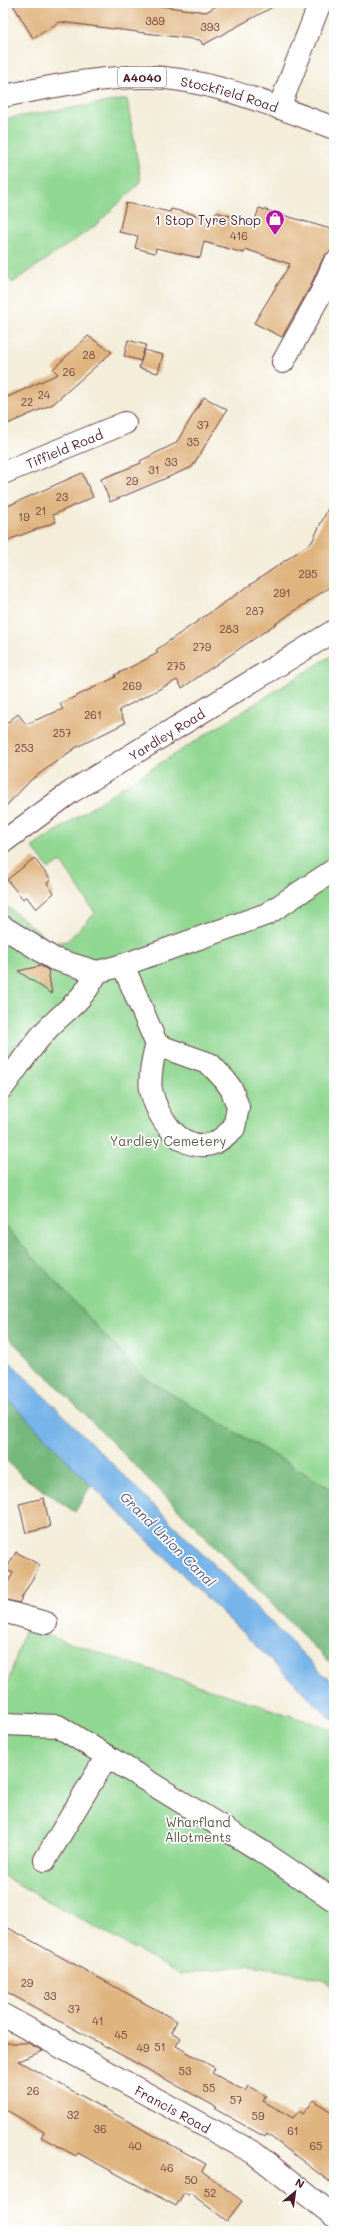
<svg xmlns="http://www.w3.org/2000/svg" width="337" height="2234" viewBox="0 0 337 2234" font-family="Mali,sans-serif">
	<style>
		.green { fill: #90d791; stroke: #6d7b5e }
		.forest { fill: #74b87b; stroke: #5f6c53 }
		.water { fill: #76b4e9; stroke: #606a8a }
		.building { fill: #dfb37e }
		.lines { fill: none; stroke-linecap: round; stroke-linejoin: round }
		.minor-casing { stroke: #633e45; stroke-width: 24 }
		.major-casing { stroke: #633e45; stroke-width: 24 }
		.minor { stroke: #fff; stroke-width: 22 }
		.major { stroke: #fff; stroke-width: 22 }
		.labels { text-anchor: middle; dominant-baseline: central; stroke-width: 3.5; stroke-linejoin: round; paint-order: stroke }
		.number-label { font-size: 11px; fill: #6f4440 }
		.shield { fill: #fff; stroke: #80626b; stroke-width: 1 }
		.shield-label { font-size: 12px; font-weight: bold; fill: #4a1f2b }
		.street-label { font-size: 13px; fill: #4a1f2b; stroke: #fff }
		.poi-label { font-size: 13px; fill: #4a1f2b; stroke: #fff; text-anchor: end }
		.park-label { font-size: 13px; fill: #5f564a; stroke: #fff }
		.water-label { font-size: 14px; font-style: italic; fill: #5c5b77; stroke: #fff }
	</style>
	<rect width="100%" height="100%" fill="#fff"/>
	<filter id="ink" filterUnits="userSpaceOnUse"><feTurbulence type="fractalNoise" baseFrequency=".025" numOctaves="2"/><feDisplacementMap in="SourceGraphic" scale="8" xChannelSelector="R" yChannelSelector="G"/><feConvolveMatrix kernelMatrix="1 2 1 2 8 2 1 2 1" color-interpolation-filters="sRGB"/></filter>
	<filter id="wash" filterUnits="userSpaceOnUse"><feTurbulence type="fractalNoise" baseFrequency=".012" numOctaves="4" result="noise"/><feDisplacementMap in="SourceGraphic" scale="16" xChannelSelector="R" yChannelSelector="G"/><feGaussianBlur stdDeviation="0.9" result="paint"/><feColorMatrix in="noise" values="0 0 0 0 0 0 0 0 0 0 0 0 0 0 0 0 0 1.4 0 .05"/><feComposite in="paint" operator="in"/></filter>
	<g filter="url(#wash)">
		<rect width="100%" height="100%" fill="#f3edd9"/>
		<path class="green" d="M127,99L141,182L95,226L12,283L3,267V119Z
			M334,654V1491L143,1377L3,1224V903L52,943L67,941L95,913L61,862L49,869L32,847L124,786Z
			M25,1628L334,1730V1988L323,1979L251,1965L180,1974L3,1876V1698Z"/>
		<path class="forest" d="M3,1224L143,1377L334,1491V1667L3,1332Z
			M3,1394L91,1485L75,1512L22,1476L3,1457Z"/>
		<path class="water" d="M3,1355L334,1685V1722L91,1485L3,1394Z"/>
		<g id="blocks">
			<path class="building" d="M12,3H137L206,12L222,3H280L203,45L200,40L60,22L33,38Z
				M126,203L170,212L171,209L214,219L216,212L254,223L259,208L334,230V248L323,258L310,287L282,337L254,323L290,264L245,249L244,253L204,242L200,258L156,248L155,253L135,248L138,236L119,232Z
				M88,336L112,352L53,404L3,426V399L58,374L53,369Z
				M128,340L146,345L144,350L163,355L158,373L139,368L144,350L141,361L124,356Z
				M204,397L227,410L192,467L110,502L101,479L141,463L140,461L176,443Z
				M82,473L93,497L53,515L56,522L3,542V508Z
				M334,496V584L182,688L177,680L119,710L125,723L77,747L61,758L31,780L3,809V726L18,714L26,724L63,709L60,704L116,677L115,675L158,653L156,650L312,542Z
				M34,858L51,880L47,883L54,893L36,909L26,896L23,899L7,880Z
				M41,966L48,970L52,994L18,971Z
				M44,1498L50,1527L26,1533L19,1504Z
				M16,1552L40,1565L19,1603L3,1599V1591L13,1573L6,1570Z
				M3,1925L177,2021L171,2032L181,2038L176,2046L215,2068L212,2073L245,2091L248,2086L266,2096L263,2101L293,2118L299,2111L303,2114L314,2100L334,2114V2185L267,2134L265,2137L215,2109L216,2107L3,1990Z
				M3,2043H28L43,2051L18,2061L206,2164L202,2171L242,2201L227,2221L190,2193L188,2195L184,2193L176,2206L78,2153L76,2156L41,2137L44,2132L3,2108Z"/>
		</g>
	</g>
	<g filter="url(#ink)">
		<use href="#blocks" fill-opacity="0" stroke="#633e45" stroke-width="1"/>
		<g class="lines">
			<defs>
				<g id="minor">
					<path d="M279,108L320,3"/>
					<path d="M283,362L321,293L334,263"/>
					<path id="s1" d="M3,473L125,423"/>
					<path d="M3,927L54,959L97,972L123,965L267,914L334,870"/>
					<path d="M123,965L157,1045L210,1064L225,1080L232,1090L238,1107L234,1128C228,1133 220,1142 211,1144C179,1152 157,1117 151,1090C149,1078 153,1055 157,1045"/>
					<path d="M3,1087C16,1070 28,1051 42,1035C63,1010 81,1005 97,972"/>
					<path d="M3,1611L46,1623"/>
					<path d="M3,1724L58,1726L261,1851L334,1900"/>
					<path d="M45,1860L107,1756"/>
					<path id="s2" d="M3,2015L254,2153L334,2216"/>
				</g>
				<g id="major">
					<path id="s3" d="M3,96C51,87 101,76 150,77C211,79 277,107 334,128"/>
					<path id="s4" d="M3,842L71,792L334,631"/>
				</g>
			</defs>
			<use href="#minor" class="minor-casing"/>
			<use href="#major" class="major-casing"/>
			<use href="#minor" class="minor"/>
			<use href="#major" class="major"/>
		</g>
	</g>
	<defs>
		<symbol id="shop-pin" viewBox="-11 -11 22 30"><path d="M0 17L-7.5 6A9.5 9.5 0 1 1 7.5 6Z" fill="#b5179e" stroke="#fff"/><path d="M-5-2.5h2.3a2.7 3.5 0 0 1 5.4 0H5L5.5 6h-11ZM-1.5-2.5h3a1.5 2.3 0 0 0-3 0Z" fill="#fff"/></symbol>
	</defs>
	<g fill-rule="evenodd">
		<use href="#shop-pin" x="264" y="208" width="22" height="30"/>
	</g>
	<g class="labels">
		<g class="number-label">
			<text x="155" y="20">389</text>
			<text x="210" y="26">393</text>
			<text x="239" y="235">416</text>
			<text x="89" y="354">28</text>
			<text x="69" y="371">26</text>
			<text x="44" y="394">24</text>
			<text x="27" y="401">22</text>
			<text x="203" y="424">37</text>
			<text x="193" y="441">35</text>
			<text x="171" y="461">33</text>
			<text x="154" y="469">31</text>
			<text x="132" y="480">29</text>
			<text x="62" y="496">23</text>
			<text x="41" y="510">21</text>
			<text x="24" y="516">19</text>
			<text x="308" y="573">295</text>
			<text x="282" y="592">291</text>
			<text x="255" y="610">287</text>
			<text x="229" y="628">283</text>
			<text x="202" y="646">279</text>
			<text x="176" y="665">275</text>
			<text x="132" y="685">269</text>
			<text x="93" y="714">261</text>
			<text x="62" y="732">257</text>
			<text x="24" y="747">253</text>
			<text x="27" y="1982">29</text>
			<text x="50" y="1995">33</text>
			<text x="74" y="2008">37</text>
			<text x="98" y="2020">41</text>
			<text x="121" y="2034">45</text>
			<text x="160" y="2046">51</text>
			<text x="143" y="2047">49</text>
			<text x="185" y="2070">53</text>
			<text x="209" y="2087">55</text>
			<text x="33" y="2090">26</text>
			<text x="236" y="2099">57</text>
			<text x="73" y="2114">32</text>
			<text x="258" y="2115">59</text>
			<text x="100" y="2128">36</text>
			<text x="293" y="2130">61</text>
			<text x="135" y="2145">40</text>
			<text x="316" y="2145">65</text>
			<text x="167" y="2167">46</text>
			<text x="191" y="2179">50</text>
			<text x="210" y="2192">52</text>
		</g>
		<rect class="shield" x="118" y="67" width="48" height="20" rx="3"/>
		<g class="shield-label">
			<text x="142" y="77">A4040</text>
		</g>
		<g class="street-label">
			<text stroke="none"><textPath href="#s3" startOffset="230">Stockfield Road</textPath></text>
			<text stroke="none"><textPath href="#s1" startOffset="66">Tiffield Road</textPath></text>
			<text stroke="none"><textPath href="#s4" startOffset="196">Yardley Road</textPath></text>
			<text stroke="none"><textPath href="#s2" startOffset="194">Francis Road</textPath></text>
		</g>
		<g class="poi-label">
			<text x="261" y="219">1 Stop Tyre Shop</text>
		</g>
		<g class="park-label">
			<text x="168" y="1140">Yardley Cemetery</text>
			<text x="198" y="1821">Wharfland<tspan x="198" dy="15">Allotments</tspan></text>
		</g>
		<g class="water-label">
			<text transform="translate(168 1539) rotate(45)">Grand Union Canal</text>
		</g>
	</g>
	<rect width="337" height="2234" fill="none" stroke="#fff" stroke-width="16"/>
	<g transform="translate(295 2192) rotate(29)" stroke="#ffffff" stroke-width="3" paint-order="stroke">
	<path d="M0-3L7 15L0 10L-7 15Z" fill="#4a1f2b"/>
	<text y="-6" font-size="11" font-weight="bold" text-anchor="middle" fill="#4a1f2b">N</text>
	</g>
</svg>
